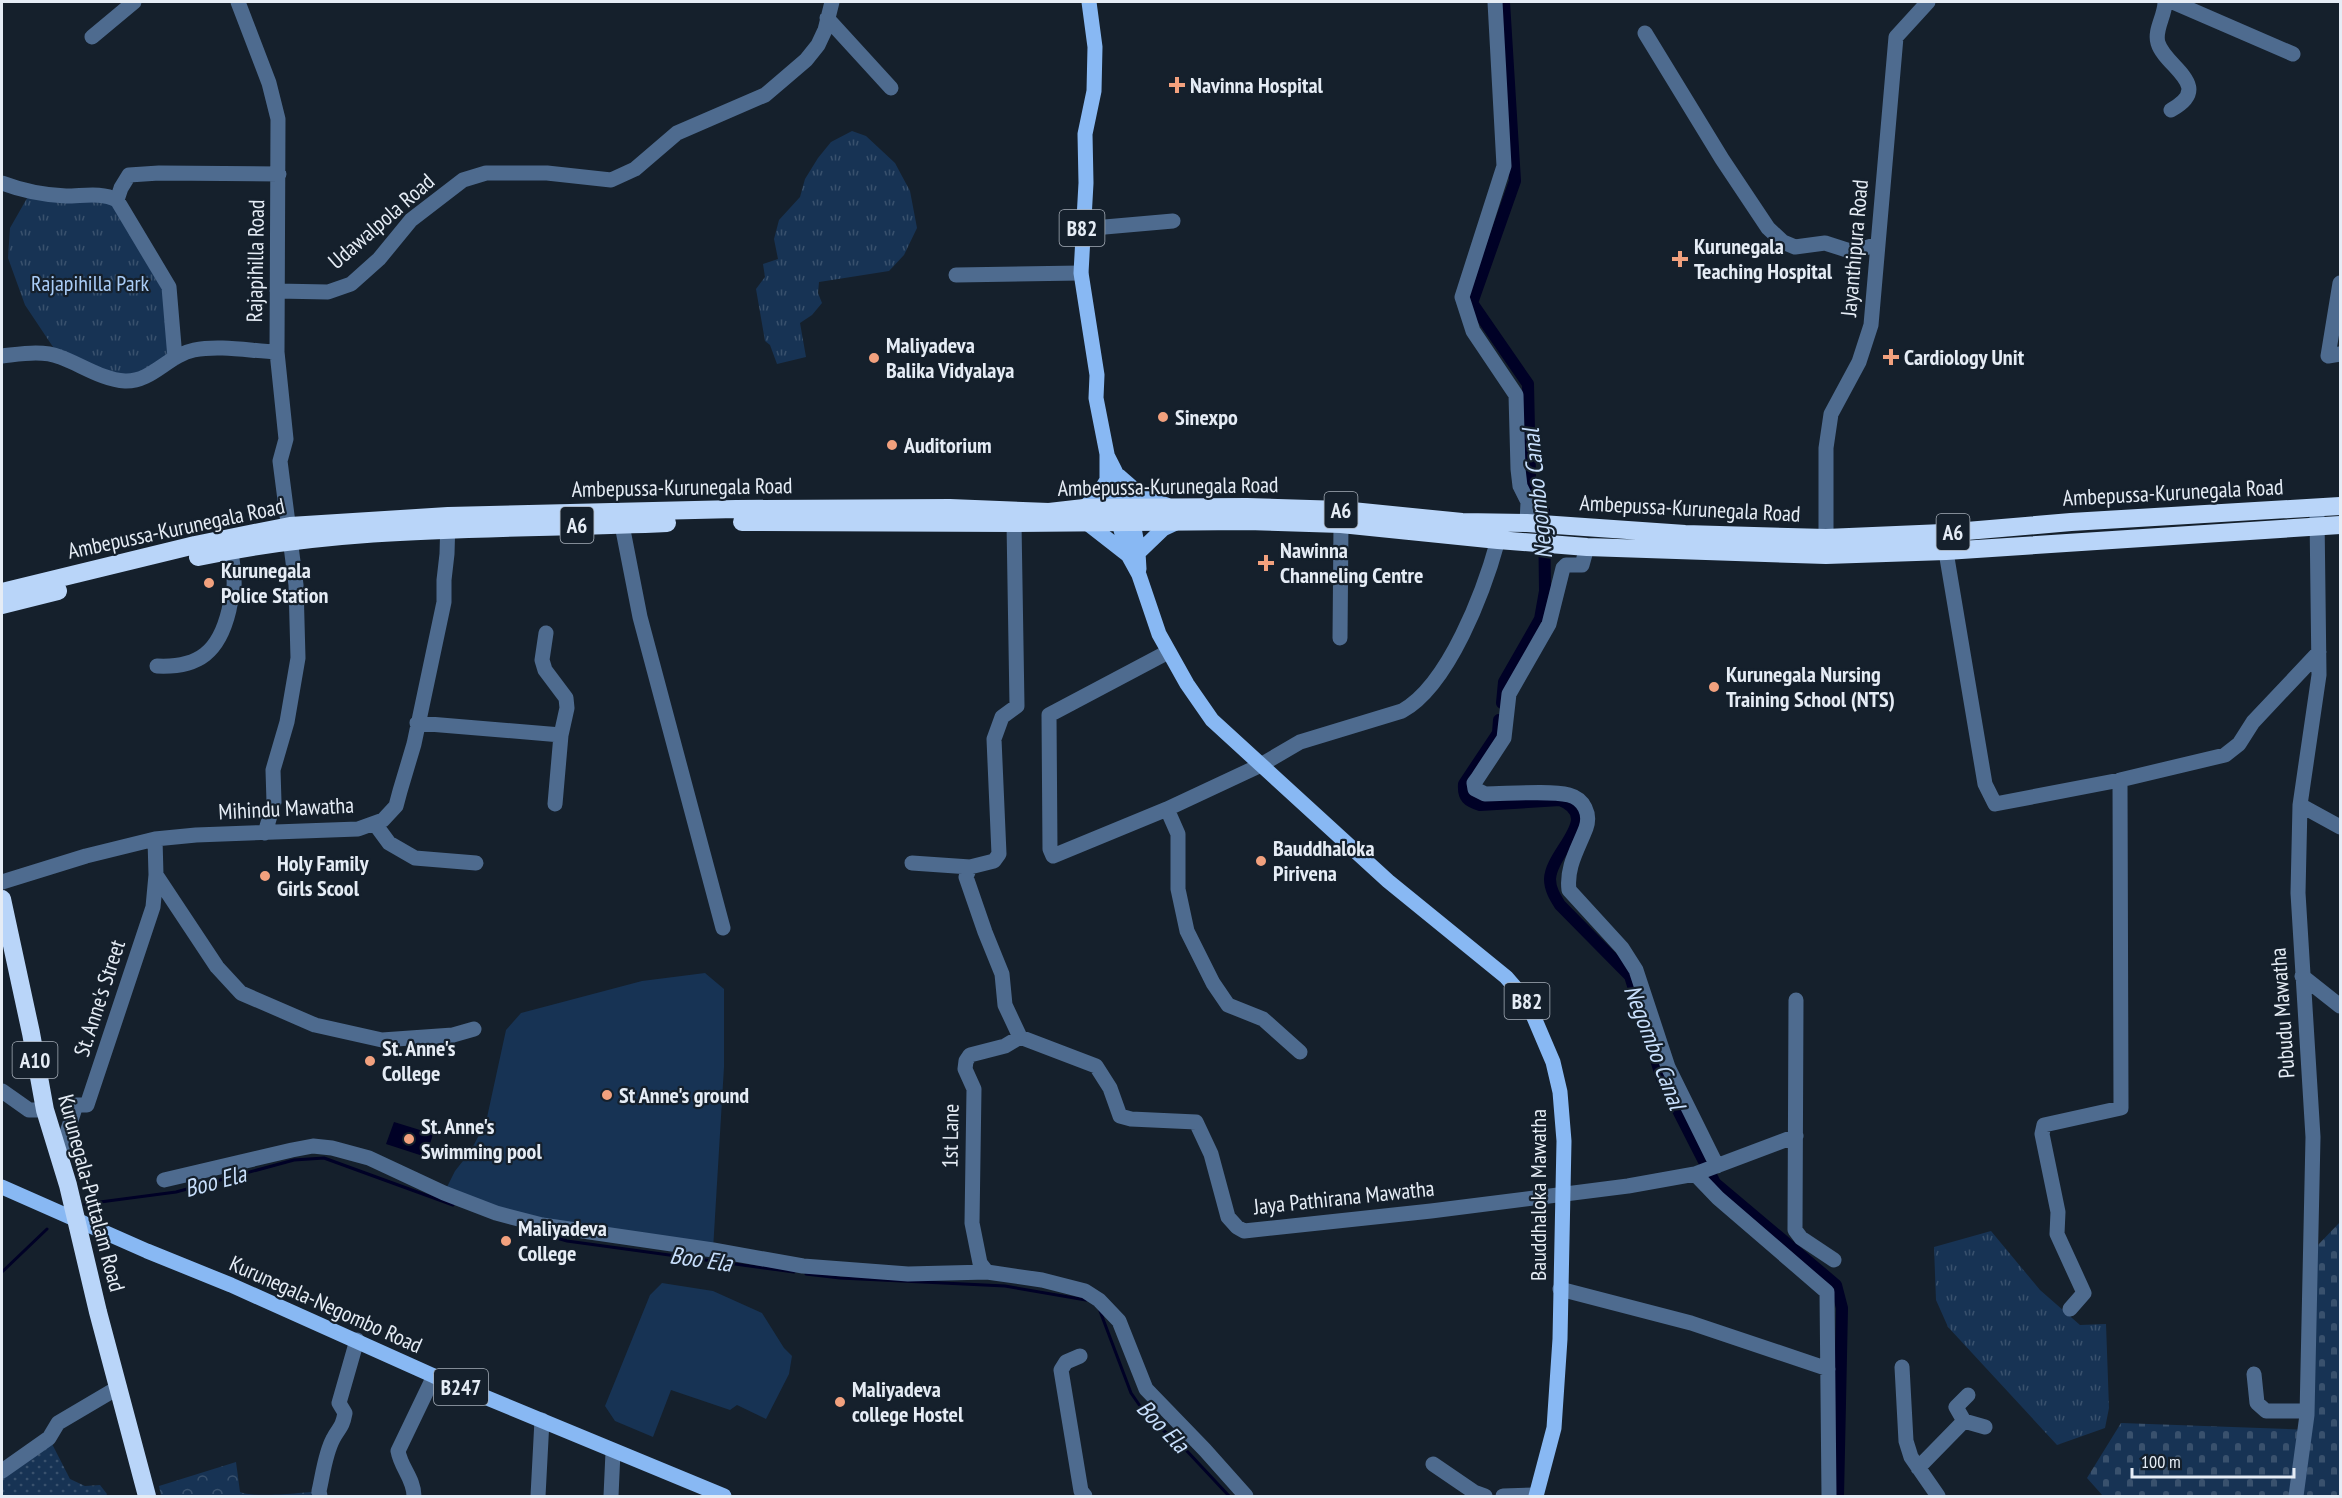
<svg xmlns="http://www.w3.org/2000/svg" width="2342" height="1498" viewBox="0 0 2342 1498" font-family="'PT Sans Narrow',sans-serif">
	<style>
		.grass { fill: #173354 }
		.forest { fill: url(#forest-crowns) }
		.cemetery { fill: url(#cemetery-stones) }
		.park { fill: url(#park-tufts) }
		.garden { fill: url(#garden-dots) }
		.water { fill: #000126 }
		.lines { fill: none; stroke-linecap: round; stroke-linejoin: round }
		.stream { stroke: #000126; stroke-width: 3 }
		.canal { stroke: #000126; stroke-width: 12 }
		.minor { stroke: #4e6b8f; stroke-width: 15 }
		.major { stroke: #88b8f3; stroke-width: 15 }
		.highway { stroke: #b9d5f9; stroke-width: 18 }
		.poi-dot { fill: #f2a17e; stroke: #15202c; stroke-width: 2 }
		.labels { text-anchor: middle; dominant-baseline: central; stroke-width: 4.5; stroke-linejoin: round; paint-order: stroke }
		.shield { fill: #15202c; stroke: #a7afb9; stroke-width: 1.5 }
		.shield-label { font-size: 21px; font-weight: bold; fill: #e5ecf5 }
		.poi-label { font-size: 22px; font-weight: bold; fill: #e5ecf5; stroke: #15202c; text-anchor: start }
		.street-label { font-size: 22px; fill: #e5ecf5; stroke: #15202c }
		.park-label { font-size: 22px; fill: #aacdf7; stroke: #15202c }
		.water-label { font-size: 24px; font-style: italic; fill: #c8dffc; stroke: #15202c }
	</style>
	<defs>
		<pattern id="forest-crowns" width="20" height="18" patternUnits="userSpaceOnUse" patternTransform="scale(1.5)"><rect width="20" height="18" fill="#173354"/><path d="M2 6a3 3 0 1 1 6 0M12 15a3 3 0 1 1 6 0" fill="none" stroke="#39516d"/></pattern>
		<pattern id="cemetery-stones" width="16" height="16" patternUnits="userSpaceOnUse" patternTransform="scale(1.5)"><rect width="16" height="16" fill="#173354"/><path d="M2 7V4a2 2 0 0 1 4 0v3zM10 15v-3a2 2 0 0 1 4 0v3z" fill="#39516d"/></pattern>
		<pattern id="park-tufts" width="24" height="20" patternUnits="userSpaceOnUse" patternTransform="scale(1.5)"><rect width="24" height="20" fill="#173354"/><path d="M3 7l-1-3M5 7V3M7 7l1-3M15 17l-1-3M17 17v-4M19 17l1-3" fill="none" stroke="#39516d"/></pattern>
		<pattern id="garden-dots" width="8" height="8" patternUnits="userSpaceOnUse" patternTransform="scale(1.5)"><rect width="8" height="8" fill="#173354"/><path d="M2 2h.1M6 6h.1" fill="none" stroke="#39516d" stroke-width="1.8" stroke-linecap="round"/></pattern>
	</defs>
	<rect width="100%" height="100%" fill="#15202c"/>
	<path class="grass" d="M705,973L724,989V1067L713,1250L586,1233L444,1193L455,1171L470,1152L486,1122L506,1030L521,1013L642,981Z
		M662,1283L713,1291L762,1313L784,1348L792,1356L789,1374L766,1419L737,1405L730,1410L671,1390L653,1437L615,1421L605,1406L650,1295Z"/>
	<path class="forest" d="M236,1462L240,1492C253,1498 302,1493 319,1491L320,1496H161L159,1486Z"/>
	<path class="cemetery" d="M2340,1222V1496H2103L2087,1478L2121,1423L2312,1430L2317,1246Z"/>
	<path class="park" d="M852,131L866,136L895,163L910,191L917,228L904,255L889,271L819,282L818,293L822,303L812,315L800,323L806,357L777,364L770,345L765,341L756,289L765,277L763,264L778,259L774,239L779,220L800,197L805,179L818,158L831,142Z
		M30,193L107,195L160,270L175,358L137,380L59,356L25,305L8,258L10,228Z
		M1991,1231L2040,1290L2080,1325L2106,1324L2109,1408L2105,1428L2057,1445L1948,1327L1936,1300L1934,1247Z"/>
	<path class="garden" d="M49,1438L70,1479L85,1486L100,1485L107,1494L106,1496H2V1471Z"/>
	<path class="water" d="M394,1122L433,1134L426,1157L386,1144Z"/>
	<g class="lines">
		<path class="stream" d="M85,1204L176,1192L294,1160L324,1158L453,1205
			M519,1227L567,1241L794,1272
			M2,1272L47,1229
			M806,1274L840,1278L1005,1286L1086,1300
			M1100,1311L1131,1393L1147,1416L1186,1450L1229,1496"/>
		<path class="canal" d="M1502,703L1504,682L1540,619L1545,591L1544,511L1530,478L1528,384L1472,303L1515,181L1504,2
			M1499,720L1498,733L1464,784C1463,798 1468,801 1480,805L1560,800C1603,817 1551,851 1550,879C1550,889 1555,897 1560,905L1630,976L1662,1079L1715,1183L1836,1285L1842,1308L1838,1496"/>
		<path class="minor" d="M238,2L269,83L278,119L277,352L286,439L280,461L296,585L298,658L287,722L273,770L274,802L265,833
			M1495,2L1504,166L1462,297L1473,331L1516,395L1518,469L1520,486L1528,502L1527,523
			M2165,2C2165,16 2154,30 2158,43C2165,67 2215,86 2171,110
			M2173,2L2293,54
			M827,18L891,88
			M1645,33L1722,159L1768,228L1783,242L1795,247L1825,243L1853,252L1877,244
			M92,37L134,2
			M2,183C23,191 43,195 66,196C84,196 101,192 117,200L169,287L175,358
			M117,200L121,188L129,175L159,173L279,174
			M1082,229L1173,221
			M956,275L1081,273
			M2340,283L2328,356L2340,354
			M277,291L328,292L351,284L379,259L411,220L463,180L486,173H547L611,180L635,169L677,133L765,95L785,78L806,60L818,45L825,30L832,2
			M2,356C21,354 42,350 60,357C80,364 103,380 125,381C152,382 168,355 194,350C220,345 251,351 277,352
			M1014,523L1017,706L1002,717L994,739L999,854L994,861L970,867L966,877L985,932L1002,974L1005,1005L1020,1037L1096,1066L1110,1088L1120,1116L1131,1119L1196,1122L1211,1154L1228,1217L1237,1227L1244,1231L1431,1211L1628,1186L1695,1174L1796,1136
			M622,525L640,617L723,928
			M1944,540L1985,784L1995,804L2120,780L2225,755L2239,744L2253,722L2319,652
			M1587,547L1582,565H1566L1563,568L1549,624L1509,694L1504,738L1477,779L1474,783L1475,789L1485,794C1506,794 1550,790 1569,795C1584,799 1591,814 1586,828C1578,849 1566,867 1569,890L1622,948L1636,970L1668,1067L1717,1166
			M1826,549V448L1831,414L1859,362L1871,325L1896,37L1928,2
			M546,633L542,660L545,670L566,698L567,708L561,735L555,804
			M1340,638L1341,524
			M1168,652L1049,715L1050,849L1053,856L1167,809L1259,766L1300,742L1402,711C1449,685 1484,591 1498,540
			M157,666C199,668 219,652 229,610C230,603 233,595 234,587C235,575 232,562 231,550
			M417,723L561,735
			M2300,805L2340,827
			M1167,809L1178,834V889L1187,931L1213,983L1228,1005L1263,1019L1300,1052
			M375,824L389,843L415,858L476,863
			M912,863L970,867
			M156,875L217,967L241,993L315,1025L382,1040L453,1035L474,1029
			M2,882L86,856L155,839L196,835L358,829L383,820L396,806L400,791L414,744L444,602V580L447,554L448,518
			M2302,976L2340,1006
			M1796,1000L1795,1230L1801,1238L1834,1260
			M2,1091L29,1110H45
			M59,1157L76,1105H87L153,907L156,875L155,839
			M1695,1174L1718,1198L1827,1292L1829,1496
			M164,1180L292,1150L313,1146L332,1148L369,1158L444,1193L496,1213L542,1225L713,1250L803,1266L908,1274L987,1272L1042,1280L1085,1291L1099,1300L1119,1321L1146,1389L1205,1450L1246,1496
			M987,1272L980,1263L972,1223L974,1089L965,1069L966,1061L970,1055L1005,1046L1020,1037
			M1560,1289L1691,1323L1828,1369
			M2070,1309L2084,1293L2057,1234L2058,1212L2042,1134L2044,1125L2121,1108L2120,780
			M1080,1356L1066,1362L1061,1370L1081,1491L1085,1496
			M1902,1367L1906,1441L1911,1457L1938,1496
			M2254,1374L2257,1403L2266,1411H2307
			M1964,1421L1956,1407L1968,1395
			M1433,1464L1474,1492L1485,1496
			M1918,1468L1964,1421L1985,1427
			M2,1471L49,1438L58,1423L119,1387
			M320,1496L319,1491C323,1474 325,1454 333,1439C339,1427 342,1429 345,1413L339,1403L357,1340
			M414,1496C414,1479 401,1468 398,1451L434,1376
			M538,1496L542,1420
			M611,1496L613,1452
			M1503,1496L1536,1495
			M2296,1496L2307,1415L2313,1137L2298,893L2300,805L2319,675L2317,515"/>
		<path class="major" d="M1089,2L1095,47L1094,91L1085,134L1086,183L1081,273L1097,375L1096,398L1107,454V480L1128,555L1139,575L1159,634L1187,684L1212,720L1388,881L1506,977L1527,1001L1553,1062L1560,1092L1564,1141L1560,1339L1554,1428L1536,1496
			M1108,457C1126,490 1138,531 1139,569
			M1119,476L1143,497L1167,505
			M1084,508L1099,493L1107,480
			M1087,523L1128,555
			M1138,553L1163,529L1178,522
			M2,1187L147,1251L231,1285L434,1376L724,1496"/>
		<path class="highway" d="M742,522L1014,523L1247,521L1341,524L1498,540L1587,547L1826,555L1946,551L2340,525
			M198,557C352,524 511,530 667,523
			M2,592L195,545L290,526L448,516L736,509L950,508L1049,512L1084,508L1247,507L1342,510L1462,522L1527,523L1685,534L1826,538L1943,533L2071,522L2340,506
			M2,605L58,591
			M2,899L31,1033L45,1110L68,1185L98,1312L147,1496"/>
	</g>
	<g class="poi-dot">
		<path d="M1174 76h6v6h6v6h-6v6h-6v-6h-6v-6h6z"/>
		<path d="M1677 250h6v6h6v6h-6v6h-6v-6h-6v-6h6z"/>
		<path d="M1888 348h6v6h6v6h-6v6h-6v-6h-6v-6h6z"/>
		<circle cx="874" cy="358" r="6"/>
		<circle cx="1163" cy="417" r="6"/>
		<circle cx="892" cy="445" r="6"/>
		<path d="M1263 554h6v6h6v6h-6v6h-6v-6h-6v-6h6z"/>
		<circle cx="209" cy="583" r="6"/>
		<circle cx="1714" cy="687" r="6"/>
		<circle cx="1261" cy="861" r="6"/>
		<circle cx="265" cy="876" r="6"/>
		<circle cx="370" cy="1061" r="6"/>
		<circle cx="607" cy="1095" r="6"/>
		<circle cx="409" cy="1139" r="6"/>
		<circle cx="506" cy="1241" r="6"/>
		<circle cx="840" cy="1402" r="6"/>
	</g>
	<g class="labels">
		<g class="shield">
			<rect x="1059.5" y="210" width="45" height="36" rx="4.5"/>
			<rect x="1324.5" y="492" width="33" height="36" rx="4.5"/>
			<rect x="560.5" y="507" width="33" height="36" rx="4.5"/>
			<rect x="1936.5" y="514" width="33" height="36" rx="4.5"/>
			<rect x="1504.5" y="983" width="45" height="36" rx="4.5"/>
			<rect x="12.5" y="1042" width="45" height="36" rx="4.5"/>
			<rect x="434" y="1369" width="54" height="36" rx="4.5"/>
		</g>
		<g class="shield-label">
			<text x="1082" y="228">B82</text>
			<text x="1341" y="510">A6</text>
			<text x="577" y="525">A6</text>
			<text x="1953" y="532">A6</text>
			<text x="1527" y="1001">B82</text>
			<text x="35" y="1060">A10</text>
			<text x="461" y="1387">B247</text>
		</g>
		<g class="poi-label">
			<text x="1190" y="85">Navinna Hospital</text>
			<text x="1694" y="246">Kurunegala<tspan x="1694" dy="25">Teaching Hospital</tspan></text>
			<text x="886" y="345">Maliyadeva<tspan x="886" dy="25">Balika Vidyalaya</tspan></text>
			<text x="1904" y="357">Cardiology Unit</text>
			<text x="1175" y="417">Sinexpo</text>
			<text x="904" y="445">Auditorium</text>
			<text x="1280" y="550">Nawinna<tspan x="1280" dy="25">Channeling Centre</tspan></text>
			<text x="221" y="570">Kurunegala<tspan x="221" dy="25">Police Station</tspan></text>
			<text x="1726" y="674">Kurunegala Nursing<tspan x="1726" dy="25">Training School (NTS)</tspan></text>
			<text x="1273" y="848">Bauddhaloka<tspan x="1273" dy="25">Pirivena</tspan></text>
			<text x="277" y="863">Holy Family<tspan x="277" dy="25">Girls Scool</tspan></text>
			<text x="382" y="1048">St. Anne's<tspan x="382" dy="25">College</tspan></text>
			<text x="619" y="1095">St Anne's ground</text>
			<text x="421" y="1126">St. Anne's<tspan x="421" dy="25">Swimming pool</tspan></text>
			<text x="518" y="1228">Maliyadeva<tspan x="518" dy="25">College</tspan></text>
			<text x="852" y="1389">Maliyadeva<tspan x="852" dy="25">college Hostel</tspan></text>
		</g>
		<g class="street-label">
			<text transform="translate(381 221) rotate(-41)">Udawalpola Road</text>
			<text transform="translate(1854 248) rotate(-85)">Jayanthipura Road</text>
			<text transform="translate(255 261) rotate(-89)">Rajapihilla Road</text>
			<text transform="translate(1168 486) rotate(-1)">Ambepussa-Kurunegala Road</text>
			<text transform="translate(682 487) rotate(-1)">Ambepussa-Kurunegala Road</text>
			<text transform="translate(2173 492) rotate(-3)">Ambepussa-Kurunegala Road</text>
			<text transform="translate(1690 508) rotate(3)">Ambepussa-Kurunegala Road</text>
			<text transform="translate(176 528) rotate(-12)">Ambepussa-Kurunegala Road</text>
			<text transform="translate(286 808) rotate(-3)">Mihindu Mawatha</text>
			<text transform="translate(99 998) rotate(-72)">St. Anne's Street</text>
			<text transform="translate(2282 1013) rotate(-94)">Pubudu Mawatha</text>
			<text transform="translate(950 1136) rotate(-89)">1st Lane</text>
			<text transform="translate(92 1193) rotate(75)">Kurunegala-Puttalam Road</text>
			<text transform="translate(1538 1195) rotate(-90)">Bauddhaloka Mawatha</text>
			<text transform="translate(1344 1197) rotate(-6)">Jaya Pathirana Mawatha</text>
			<text transform="translate(326 1304) rotate(24)">Kurunegala-Negombo Road</text>
		</g>
		<g class="park-label">
			<text x="90" y="283">Rajapihilla Park</text>
		</g>
		<g class="water-label">
			<text transform="translate(1537 494) rotate(-96)">Negombo Canal</text>
			<text transform="translate(1655 1047) rotate(69)">Negombo Canal</text>
			<text transform="translate(215 1181) rotate(-15)">Boo Ela</text>
			<text transform="translate(701 1259) rotate(8)">Boo Ela</text>
			<text transform="translate(1163 1426) rotate(46)">Boo Ela</text>
		</g>
	</g>
	<rect width="2342" height="1498" fill="none" stroke="#e5ecf5" stroke-width="6"/>
	<path d="M2132 1468v9h162v-9" fill="none" stroke="#e5ecf5" stroke-width="3"/>
	<text x="2141" y="1468" font-size="18" fill="#e5ecf5" stroke="#15202c" stroke-width="4.5" paint-order="stroke">100 m</text>
</svg>
